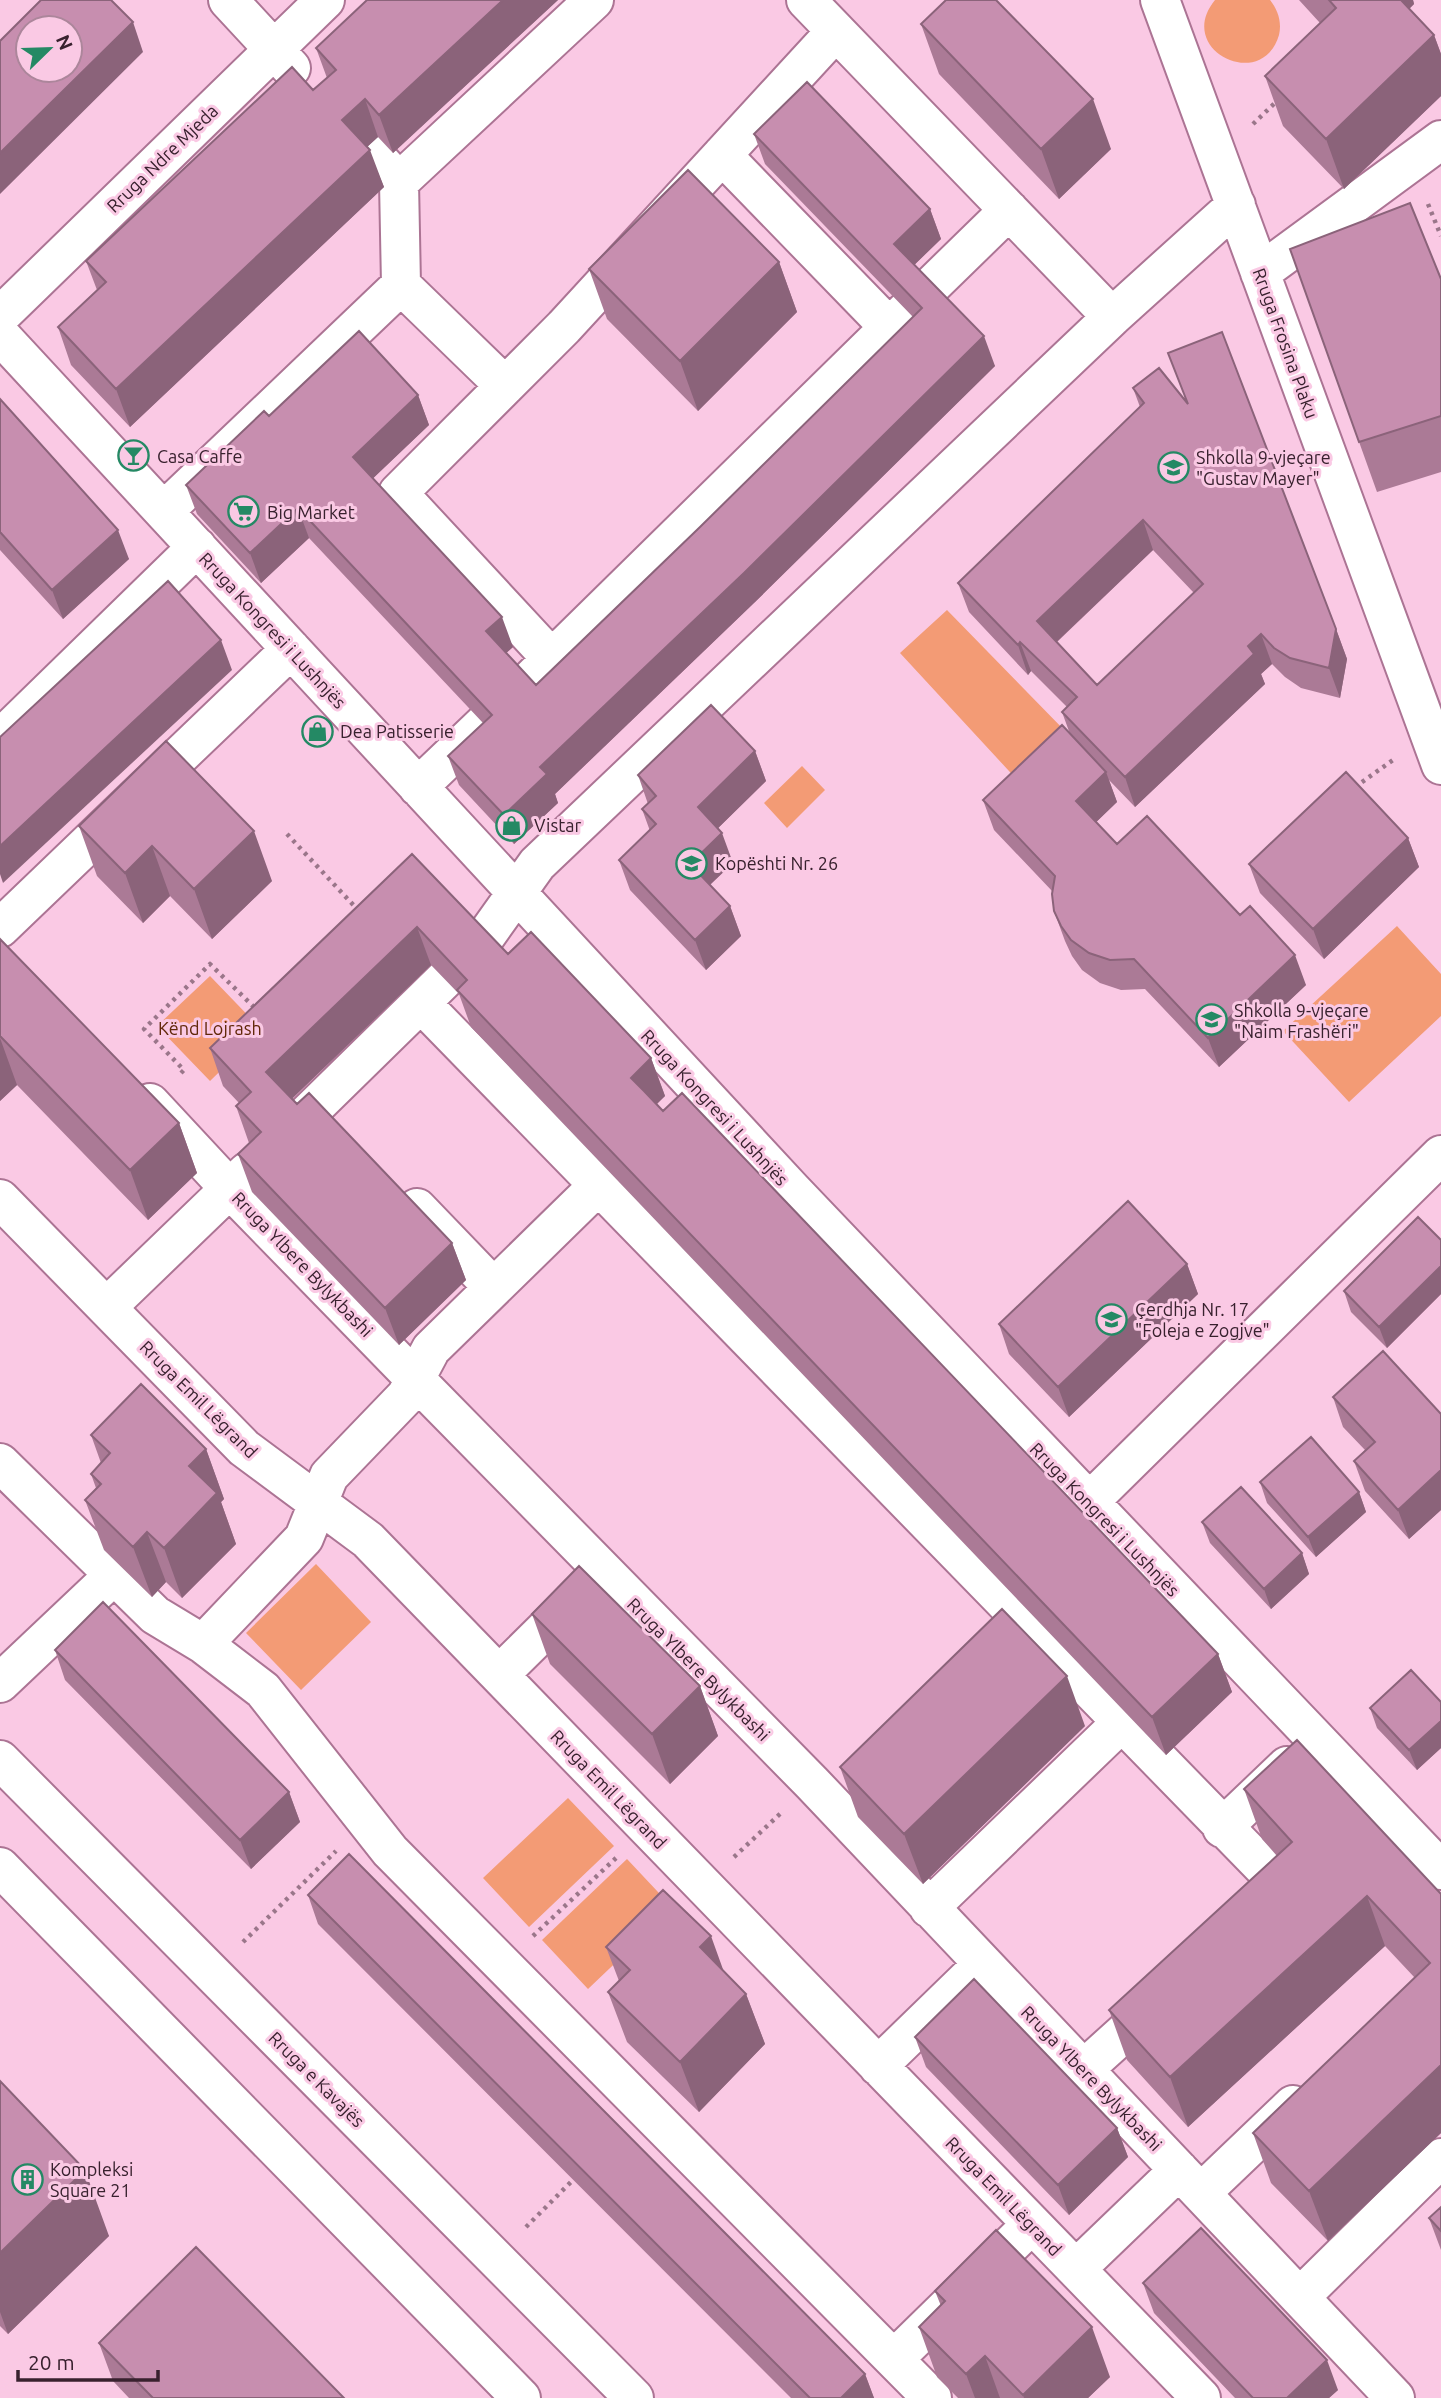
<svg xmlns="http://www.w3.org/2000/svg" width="1441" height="2398" viewBox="0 0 1441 2398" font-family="Ubuntu,sans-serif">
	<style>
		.green { fill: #f39b75 }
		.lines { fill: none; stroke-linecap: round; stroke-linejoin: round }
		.minor-casing { stroke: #ac7494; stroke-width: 42 }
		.major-casing { stroke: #ac7494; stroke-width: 42 }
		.path { stroke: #9a768a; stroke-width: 4.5; stroke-dasharray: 3.5 5; stroke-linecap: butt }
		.minor { stroke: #fff; stroke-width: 38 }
		.major { stroke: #fff; stroke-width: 38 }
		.wall { fill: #ab7a96; fill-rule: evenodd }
		.shaded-wall { fill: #8b637a }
		.building { fill: #c78eaf; stroke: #8b637a; stroke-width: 2; fill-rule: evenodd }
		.labels { text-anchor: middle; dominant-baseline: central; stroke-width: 6; stroke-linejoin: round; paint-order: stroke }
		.street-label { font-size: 18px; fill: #38212e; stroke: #fac9e4 }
		.poi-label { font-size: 18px; fill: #38212e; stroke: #fac9e4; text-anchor: start }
		.park-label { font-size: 18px; fill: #612708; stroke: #fac9e4 }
	</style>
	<rect width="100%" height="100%" fill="#fac9e4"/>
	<path class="green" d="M1215,0H1270C1278,10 1282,22 1279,35C1262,93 1174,50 1215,0Z
		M947,610L1068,734L1021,784L900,653Z
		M802,766L825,790L787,828L764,803Z
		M1397,926L1441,974V1016L1349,1102L1283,1031Z
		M210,976L262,1030L210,1081L157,1026Z
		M316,1564L371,1622L301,1690L246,1633Z
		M568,1798L614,1846L529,1927L483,1878Z
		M627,1859L673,1908L588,1989L542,1940Z"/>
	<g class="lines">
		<defs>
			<path id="minor" d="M228,0L291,68
				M806,0L1112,317
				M1160,0L1441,765
				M367,147L399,182L401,285
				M722,155L889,327
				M399,182L594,0
				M1260,273L1441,140
				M924,293L1009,210
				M0,316L325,0
				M0,335L792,1190L1441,1870
				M164,511L401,285L505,386
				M552,659L398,493L564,327L836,31
				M522,688L906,311
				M0,739L197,547
				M418,787L484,724
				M0,928L291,649
				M478,947L537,864L1112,317L1236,205
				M421,1003L1269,1873C1278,1892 1273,1897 1259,1910
				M150,1103L230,1189L416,1380L812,1783L1395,2398
				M295,1126L445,979
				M0,1199L244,1448L368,1540L1201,2398
				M417,1208L493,1287
				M107,1307L247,1172
				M0,1463L155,1615L203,1644L263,1690L390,1851L932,2398
				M1089,1502L1441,1155
				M203,1644L304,1538L329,1476L406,1396L431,1349L611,1173
				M499,1675L577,1598
				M0,1683L113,1576
				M1222,1828L1287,1766
				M929,1908L1121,1723
				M878,2066L983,1964
				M1084,2069L1157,2003
				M1201,2193L1293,2105
				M1076,2269L1179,2170
				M1300,2297L1441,2158
				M894,2359L1031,2225"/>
			<path id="major" d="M0,1760L634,2398
				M0,1867L521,2398"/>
		</defs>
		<use href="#minor" class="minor-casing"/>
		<use href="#major" class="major-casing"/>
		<path class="path" d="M1253,124L1277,101
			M1428,204L1441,236
			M1355,787L1393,760
			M287,834L358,910
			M181,1073L184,1070L144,1029L210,964L256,1009
			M734,1857L781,1813
			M533,1936L616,1858
			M243,1942L336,1851
			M526,2227L573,2180"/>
		<use href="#minor" class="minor"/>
		<use href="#major" class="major"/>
	</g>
	<path class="wall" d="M367,0H558L393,153L378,137L367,147L384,187L130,427L71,365L58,327L97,290L86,261L313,90L327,78L316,48Z
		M1299,0H1413L1414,4L1409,9L1434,35L1441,54V96L1344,189L1283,126L1265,76L1320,23Z
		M921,24L1111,149L1059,199L939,74Z
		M754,134L930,209L941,239L914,265L995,366L755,602L555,794L558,803L514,844L459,785L448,756L483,723L309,538L261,583L197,514L186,485L269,416L418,395L429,425L373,478L513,647L506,653L536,685L700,527L913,317L765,164Z
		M1290,249L1441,279V472L1377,492Z
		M779,262L797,312L698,411L607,319L589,269Z
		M1168,353L1336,629L1347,659L1340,698L1301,688L1285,677L1272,664L1261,674L1265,684L1135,807L1109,780L1117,802L1096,822L1117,844L1306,985L1219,1067L1145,989L1121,990L1100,983L1082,970L1072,956L1065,941L1054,911L1053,892L994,830L983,800L1070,734L1062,712L1067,707L1031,671L1028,675L969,612L958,583L1140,407L1133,388L1187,402ZM1153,550L1194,593L1097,685L1057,642Z
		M0,399L129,559L63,619L0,550Z
		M755,751L766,781L718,828L733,863L710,885L730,906L741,936L706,970L630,890L619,860L650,831L642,809L648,804L638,775Z
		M79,826L272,881L212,939L170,896L143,923L97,876Z
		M1408,838L1419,867L1324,959L1260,893L1249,864Z
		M412,854L508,954L651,1058L665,1096L656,1104L1218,1654L1232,1692L1166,1755L471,1027L459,994L431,965L292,1099L452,1243L466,1280L399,1345L252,1192L238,1154L249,1143L236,1106L239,1103L223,1086L210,1048Z
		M0,939L179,1123L197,1173L148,1220L17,1085L0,1101Z
		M1441,1240V1294L1387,1348L1351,1312L1344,1291Z
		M1187,1264L1198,1294L1069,1417L1009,1354L999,1324Z
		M1333,1397L1441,1414V1510L1409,1539L1365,1491L1354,1461L1365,1450L1343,1427Z
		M91,1435L206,1449L224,1499L221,1502L236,1544L182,1598L166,1582L152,1597L104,1550L85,1500L96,1488L91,1474L101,1463Z
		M1260,1482L1359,1492L1366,1512L1316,1557L1267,1503Z
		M1202,1522L1302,1553L1309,1574L1271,1609L1210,1543Z
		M532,1614L700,1686L718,1736L670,1784L550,1664Z
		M55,1650L289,1792L300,1822L251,1869L65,1680Z
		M1441,1702V1748L1417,1770L1377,1728L1370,1708Z
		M1085,1726L923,1884L858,1817L840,1767Z
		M1244,1789L1441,1894V2133L1328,2241L1271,2183L1253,2133L1415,1978L1385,1946L1188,2127L1127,2060L1109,2010L1277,1856L1262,1839Z
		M308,1895L865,2374L874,2398H791L318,1924Z
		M606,1947L724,1971L746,1994L765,2044L699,2112L627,2042L608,1992L619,1981Z
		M915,2037L1117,2128L1128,2157L1069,2215L926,2067Z
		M0,2081L109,2236L8,2334L0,2326Z
		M1441,2207V2250L1429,2218Z
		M1143,2283L1338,2390L1329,2398H1235L1154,2313Z
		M935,2291L1110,2377L1088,2398H958L937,2377L919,2327L941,2306Z
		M99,2343L344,2398H129L113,2381Z"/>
	<path class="shaded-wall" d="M503,0H558L393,153L379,115Z
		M1385,0H1413L1414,4L1394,24Z
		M133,22L143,52L0,194V153Z
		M1434,35L1441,54V96L1344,189L1326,139Z
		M365,99L378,137L355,158L342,120Z
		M1093,99L1111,149L1059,199L1041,149Z
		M370,150L384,187L130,427L116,389Z
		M930,209L941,239L905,274L894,244Z
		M779,262L797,312L698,411L680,361Z
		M984,336L995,366L755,602L555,794L558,803L514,844L504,815L540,767Z
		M418,395L429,425L364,487L353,457Z
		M298,508L309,538L261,583L250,553Z
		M1143,520L1153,550L1048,650L1037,621Z
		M118,530L129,559L63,619L52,590Z
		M502,617L513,647L497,661L486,631Z
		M1336,629L1347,659L1340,698L1329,668Z
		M1261,634L1272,664L1261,674L1265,684L1135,807L1125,777L1248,646Z
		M221,640L232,670L3,883L0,874V846Z
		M1020,642L1031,671L1028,675L1018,645Z
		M755,751L766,781L709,837L698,807Z
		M1106,772L1117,802L1087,831L1076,801Z
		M254,831L272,881L212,939L194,889Z
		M722,833L733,863L701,893L690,864Z
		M1408,838L1419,867L1324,959L1313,929Z
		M152,846L170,896L143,923L125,873Z
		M730,906L741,936L706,970L695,940Z
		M417,927L431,965L280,1110L266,1072Z
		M1295,955L1306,985L1219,1067L1208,1038Z
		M0,1038L17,1085L0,1101Z
		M651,1058L665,1096L645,1116L631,1078Z
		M179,1123L197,1173L148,1220L130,1170Z
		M452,1243L466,1280L399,1345L385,1308Z
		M1187,1264L1198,1294L1069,1417L1058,1387Z
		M1441,1266V1294L1387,1348L1379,1327Z
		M206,1449L224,1499L221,1502L236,1544L182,1598L164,1548L189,1466Z
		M1441,1470V1510L1409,1539L1398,1510Z
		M1359,1492L1366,1512L1316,1557L1308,1537Z
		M147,1532L166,1582L152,1597L133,1547Z
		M1302,1553L1309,1574L1271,1609L1264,1589Z
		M1218,1654L1232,1692L1166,1755L1152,1717Z
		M1067,1676L1085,1726L923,1884L904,1834Z
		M700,1686L718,1736L670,1784L652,1734Z
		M1441,1721V1748L1417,1770L1409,1750Z
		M289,1792L300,1822L251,1869L240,1840Z
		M1367,1896L1385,1946L1188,2127L1170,2077Z
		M711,1936L729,1986L700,1947Z
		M746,1994L765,2044L699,2112L680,2062Z
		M1441,2065V2133L1328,2241L1309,2191Z
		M1117,2128L1128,2157L1069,2215L1058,2185Z
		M85,2170L109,2236L8,2334L0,2312V2253Z
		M1092,2327L1110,2377L1088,2398H1024L1023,2395Z
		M985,2356L1000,2398H975L966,2374Z
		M1327,2360L1338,2390L1329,2398H1287Z
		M865,2374L874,2398H841Z"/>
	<path class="building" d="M41,0H111L133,22L0,153V41ZM28,28H70V70H28Z
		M367,0H503L379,115L365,99L342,120L370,150L116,389L58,327L106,282L86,261L292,67L313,90L336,70L316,48Z
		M946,0H996L1093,99L1041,149L921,24Z
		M1329,0H1401L1434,35L1326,139L1265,76L1336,8Z
		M807,82L930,209L894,244L984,336L744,573L540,767L547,774L504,815L448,756L492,715L298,508L250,553L186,485L264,411L269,416L359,331L418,395L353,457L502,617L486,631L536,685L700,527L922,308L754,134Z
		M688,170L779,262L680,361L589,269Z
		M1410,203L1441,279V416L1359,442L1290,249Z
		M1222,332L1336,629L1329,668L1290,658L1274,648L1261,634L1248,646L1254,654L1125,777L1062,712L1077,697L1020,642L1018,645L958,583L1144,403L1133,388L1159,368L1188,404L1168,353ZM1143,520L1203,584L1097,685L1037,621Z
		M0,399L118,530L52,590L0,532Z
		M168,581L221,640L0,846V737Z
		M711,705L755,751L698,807L722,833L690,864L730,906L695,940L619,860L656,824L642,809L656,796L638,775Z
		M1062,725L1106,772L1076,801L1117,844L1147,816L1240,915L1250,906L1295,955L1208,1038L1134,959L1110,960L1089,953L1071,940L1061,926L1054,911L1052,894L1055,876L983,800Z
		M166,741L254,831L194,889L152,846L125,873L79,826Z
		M1346,772L1408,838L1313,929L1249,864Z
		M412,854L508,954L531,932L651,1058L631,1078L644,1091L663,1111L682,1093L1218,1654L1152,1717L457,990L467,980L417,927L266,1072L297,1104L309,1093L452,1243L385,1308L238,1154L261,1132L236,1106L251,1092L210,1048Z
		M0,939L179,1123L130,1170L0,1036Z
		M1128,1201L1187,1264L1058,1387L999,1324Z
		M1418,1217L1441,1240V1266L1379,1327L1344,1291Z
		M1383,1351L1441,1414V1470L1398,1510L1354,1461L1375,1442L1333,1397Z
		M141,1384L206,1449L189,1466L217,1493L164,1548L147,1532L133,1547L85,1500L101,1484L91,1474L110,1453L91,1435Z
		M1311,1437L1359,1492L1308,1537L1260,1482Z
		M1241,1487L1302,1553L1264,1589L1202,1522Z
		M579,1566L700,1686L652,1734L532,1614Z
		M103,1602L289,1792L240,1840L55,1650Z
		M1002,1609L1067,1676L904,1834L840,1767Z
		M1411,1670L1441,1702V1721L1409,1750L1370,1708Z
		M1297,1740L1441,1894V2065L1309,2191L1253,2133L1430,1963L1367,1896L1170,2077L1109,2010L1292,1842L1244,1789Z
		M349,1854L865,2374L841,2398H810L308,1895Z
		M663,1890L711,1936L700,1947L746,1994L680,2062L608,1992L630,1970L606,1947Z
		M974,1979L1117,2128L1058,2185L915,2037Z
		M0,2081L85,2170L0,2253Z
		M1441,2207V2231L1429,2218Z
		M1201,2228L1327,2360L1287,2398H1253L1143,2283Z
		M996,2230L1092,2327L1023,2395L985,2356L966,2374L919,2327L945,2301L935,2291Z
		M196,2247L344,2398H153L99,2343Z"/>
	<defs>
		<symbol id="bar-ring" viewBox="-11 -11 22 22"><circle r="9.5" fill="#fac9e4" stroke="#248964" stroke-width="1.5"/><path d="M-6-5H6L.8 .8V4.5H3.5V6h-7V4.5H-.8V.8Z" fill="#248964"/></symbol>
		<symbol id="school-ring" viewBox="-11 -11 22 22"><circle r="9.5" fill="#fac9e4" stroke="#248964" stroke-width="1.5"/><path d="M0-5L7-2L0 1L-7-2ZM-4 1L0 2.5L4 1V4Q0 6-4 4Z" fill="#248964"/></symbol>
		<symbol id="supermarket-ring" viewBox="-11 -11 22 22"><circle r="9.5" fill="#fac9e4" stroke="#248964" stroke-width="1.5"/><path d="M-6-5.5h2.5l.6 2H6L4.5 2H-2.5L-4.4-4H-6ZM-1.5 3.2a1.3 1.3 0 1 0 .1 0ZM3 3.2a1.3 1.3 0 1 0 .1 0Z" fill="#248964"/></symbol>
		<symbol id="shop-ring" viewBox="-11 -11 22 22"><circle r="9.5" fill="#fac9e4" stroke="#248964" stroke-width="1.5"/><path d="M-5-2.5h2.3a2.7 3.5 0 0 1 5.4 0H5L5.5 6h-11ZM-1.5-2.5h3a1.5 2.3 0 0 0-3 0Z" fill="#248964"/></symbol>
		<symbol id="building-ring" viewBox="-11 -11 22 22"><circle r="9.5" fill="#fac9e4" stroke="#248964" stroke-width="1.5"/><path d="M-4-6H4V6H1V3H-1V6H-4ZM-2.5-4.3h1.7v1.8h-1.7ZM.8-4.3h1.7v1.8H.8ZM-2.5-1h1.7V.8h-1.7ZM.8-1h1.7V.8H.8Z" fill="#248964"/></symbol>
	</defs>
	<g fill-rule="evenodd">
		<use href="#bar-ring" x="116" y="438" width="35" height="35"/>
		<use href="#school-ring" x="1156" y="450" width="35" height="35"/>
		<use href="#supermarket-ring" x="226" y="494" width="35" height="35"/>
		<use href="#shop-ring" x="300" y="714" width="35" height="35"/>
		<use href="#shop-ring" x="494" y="808" width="35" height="35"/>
		<use href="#school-ring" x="674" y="846" width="35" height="35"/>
		<use href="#school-ring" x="1194" y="1002" width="35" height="35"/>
		<use href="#school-ring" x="1094" y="1302" width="35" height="35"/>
		<use href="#building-ring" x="10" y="2162" width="35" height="35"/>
	</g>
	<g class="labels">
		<g class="street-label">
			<text transform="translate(162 158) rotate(-44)">Rruga Ndre Mjeda</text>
			<text transform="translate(1286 343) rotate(70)">Rruga Frosina Plaku</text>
			<text transform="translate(273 630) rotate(47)">Rruga Kongresi i Lushnjës</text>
			<text transform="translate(715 1107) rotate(47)">Rruga Kongresi i Lushnjës</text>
			<text transform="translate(303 1264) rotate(46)">Rruga Ylbere Bylykbashi</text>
			<text transform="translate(199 1399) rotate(45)">Rruga Emil Lëgrand</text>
			<text transform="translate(1105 1519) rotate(46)">Rruga Kongresi i Lushnjës</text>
			<text transform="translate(699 1669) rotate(45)">Rruga Ylbere Bylykbashi</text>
			<text transform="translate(609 1789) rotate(46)">Rruga Emil Lëgrand</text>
			<text transform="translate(1092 2078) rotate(46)">Rruga Ylbere Bylykbashi</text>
			<text transform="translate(317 2079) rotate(45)">Rruga e Kavajës</text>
			<text transform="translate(1004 2196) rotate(46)">Rruga Emil Lëgrand</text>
		</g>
		<g class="poi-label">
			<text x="157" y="456">Casa Caffe</text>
			<text x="1196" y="457">Shkolla 9-vjeçare<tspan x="1196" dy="21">"Gustav Mayer"</tspan></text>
			<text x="267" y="512">Big Market</text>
			<text x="340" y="731">Dea Patisserie</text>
			<text x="534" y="825">Vistar</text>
			<text x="715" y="863">Kopështi Nr. 26</text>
			<text x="1234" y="1010">Shkolla 9-vjeçare<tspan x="1234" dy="21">"Naim Frashëri"</tspan></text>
			<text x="1135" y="1309">Çerdhja Nr. 17<tspan x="1135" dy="21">"Foleja e Zogjve"</tspan></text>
			<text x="50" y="2169">Kompleksi<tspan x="50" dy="21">Square 21</tspan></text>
		</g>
		<g class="park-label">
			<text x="210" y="1028">Kënd Lojrash</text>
		</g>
	</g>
	<g transform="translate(49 49) rotate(67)"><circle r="33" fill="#fac9e4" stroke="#ac869b" stroke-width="2"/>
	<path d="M0-5L12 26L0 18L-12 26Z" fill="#248964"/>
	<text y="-10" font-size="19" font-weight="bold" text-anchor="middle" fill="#38212e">N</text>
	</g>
	<path d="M18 2370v10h140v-10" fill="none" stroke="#38212e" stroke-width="3.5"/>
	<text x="28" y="2370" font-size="21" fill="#38212e" stroke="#fac9e4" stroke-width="5" paint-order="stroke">20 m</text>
</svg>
